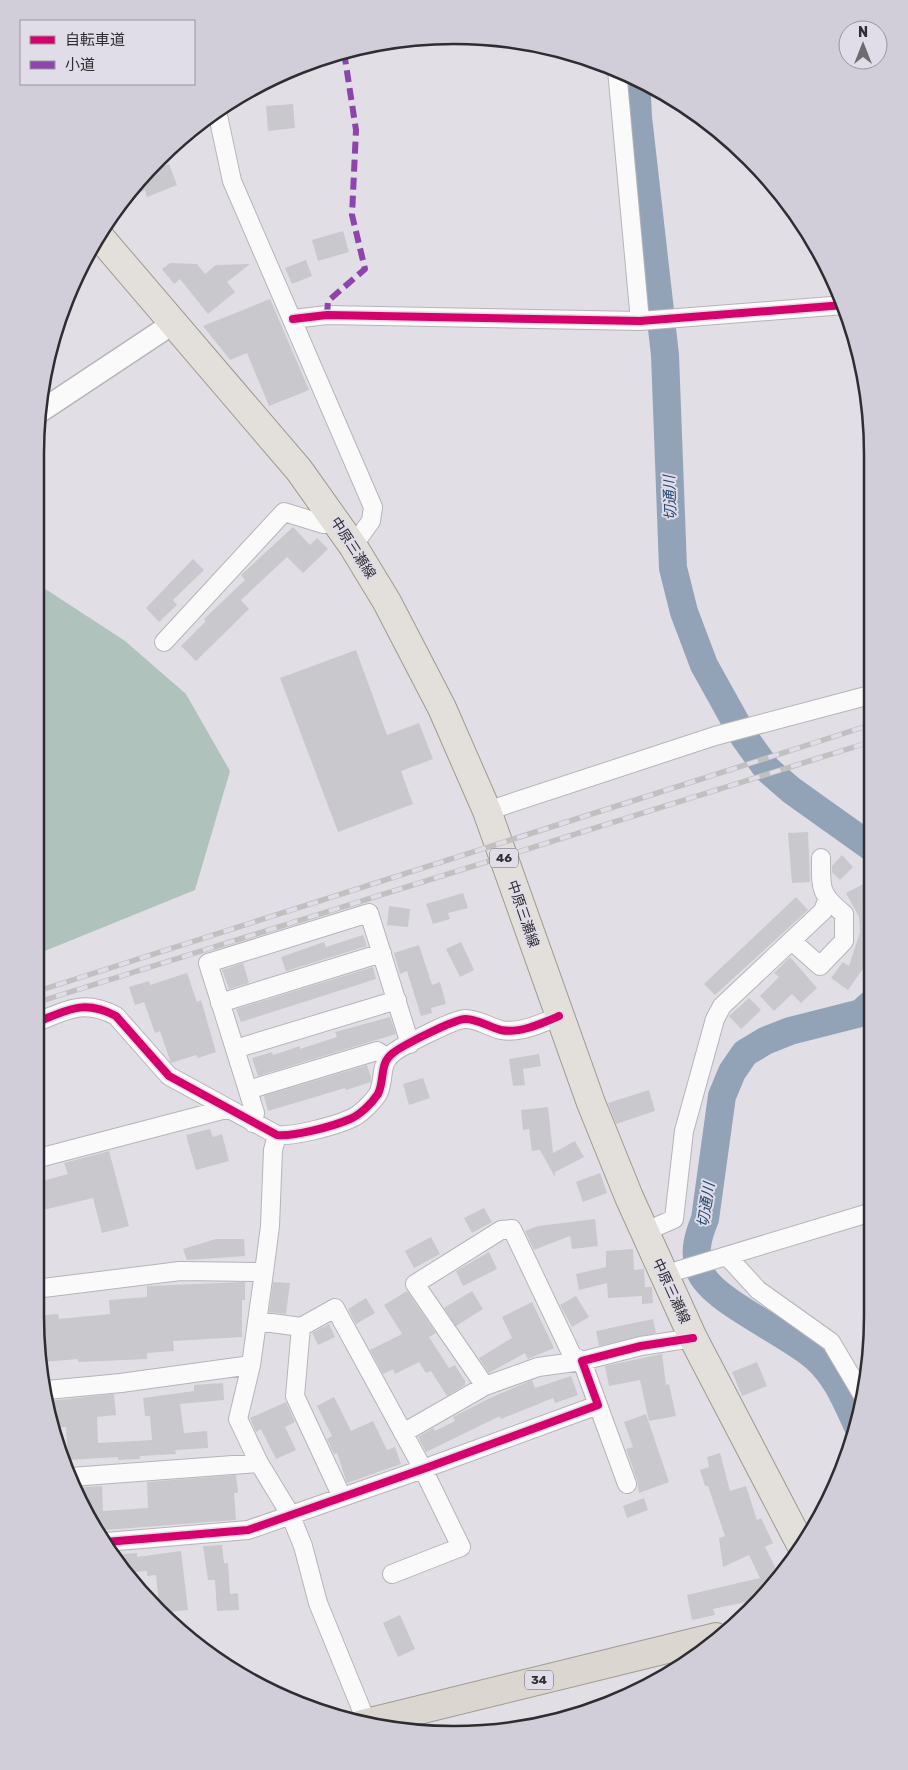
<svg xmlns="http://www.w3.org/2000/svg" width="908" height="1770" viewBox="0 0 908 1770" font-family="Rubik,'Noto Sans JP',sans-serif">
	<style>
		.forest { fill: #afc3bc }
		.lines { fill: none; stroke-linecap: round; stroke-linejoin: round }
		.stream { stroke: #93a3b7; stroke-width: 4.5 }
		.river { stroke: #93a3b7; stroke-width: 28 }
		.building { fill: #c9c8cc }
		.minor-casing { stroke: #b6b4b9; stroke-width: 20 }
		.tertiary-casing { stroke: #b6b4b9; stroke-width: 24 }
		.primary-casing { stroke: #a09a91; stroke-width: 30 }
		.trunk-casing { stroke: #a09a91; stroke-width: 30 }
		.minor { stroke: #fafafb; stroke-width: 18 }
		.tertiary { stroke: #fafafb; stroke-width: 21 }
		.primary { stroke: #e3dfda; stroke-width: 28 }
		.trunk { stroke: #dbd6cf; stroke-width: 28 }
		.rail-casing { stroke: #c0c0c0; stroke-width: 5.5 }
		.rail { stroke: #e0dce8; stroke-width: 4; stroke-dasharray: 11; stroke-linecap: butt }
		.quiet { stroke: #8e44ad; stroke-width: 6; stroke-dasharray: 12 6; stroke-linecap: butt }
		.cycleway-casing { stroke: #e0dce8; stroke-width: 11 }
		.cycleway { stroke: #d6006c; stroke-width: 8 }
		.labels { text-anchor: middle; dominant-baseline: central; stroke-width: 4; stroke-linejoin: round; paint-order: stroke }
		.shield { fill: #e0dce8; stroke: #636268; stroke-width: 1 }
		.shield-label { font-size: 12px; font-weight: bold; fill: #2e2d31 }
		.street-label { font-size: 14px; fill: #2e2d31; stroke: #e0dce8 }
		.water-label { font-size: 15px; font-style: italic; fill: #264a71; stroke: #e0dce8 }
		.rim { fill: none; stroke: #2e2d31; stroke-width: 2.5 }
	</style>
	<rect width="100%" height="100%" fill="#e1dfe5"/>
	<path class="forest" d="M36,586L47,590L125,641L186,694L230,771L195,890L35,955Z"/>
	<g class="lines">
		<path class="stream" d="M638,86L651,85"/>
		<path class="river" d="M636,77L638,117L665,355L673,568L684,612L704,665L744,737L767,769L791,790L871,847
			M858,1427C847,1403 837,1377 817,1359C791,1334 711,1301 700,1271C693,1253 698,1236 705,1219L722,1096L732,1072L745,1053L765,1041L790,1031L861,1013L871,1004"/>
	</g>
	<path class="building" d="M293,104L295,128L268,131L266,106Z
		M169,164L177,185L147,197L145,190L121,202L146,173Z
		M343,231L349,252L318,261L312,240Z
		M306,260L312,276L292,284L285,268Z
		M170,263L197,264L205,274L216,265L250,264L227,282L235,292L208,314L180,279L174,284L162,269Z
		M270,299L309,390L269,406L247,353L230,360L203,326Z
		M293,527L310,545L317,538L328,549L303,573L287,557L241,600L249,609L196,661L181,646L206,621L204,619L245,580L241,575Z
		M193,559L204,570L173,600L177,605L159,622L146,608Z
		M356,650L387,735L419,723L433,759L401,771L413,804L338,832L280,678Z
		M808,832L810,882L792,883L788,833Z
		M842,855L853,867L840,880L832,872V866Z
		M871,880V964L867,963L848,990L831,978L843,962L849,966L860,932L859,917L846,893Z
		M463,893L468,908L448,913L450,919L433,924L426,904Z
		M796,897L808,910L715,995L704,984Z
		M389,906L410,909L408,927L387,925Z
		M363,935L367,946L286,971L281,957L324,942L326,947Z
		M461,942L474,970L460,977L446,949Z
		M419,945L432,985L440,982L446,1004L431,1008L432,1013L421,1016L407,971L400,974L394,953Z
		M790,957L817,988L801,1003L792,994L774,1011L760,996L779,977L774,973Z
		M243,963L249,983L229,989L222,970Z
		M373,967L376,979L241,1022L236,1009Z
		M187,973L197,1002L201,1000L216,1052L198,1058L196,1055L171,1063L160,1031L155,1033L144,1002L135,1005L129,987L149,981L150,985Z
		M749,998L761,1010L741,1029L729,1016Z
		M390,1017L396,1034L258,1076L252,1058L272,1052L273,1055L300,1046V1049L337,1037L335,1032Z
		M539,1054L541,1066L523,1069L525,1085L513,1086L509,1059Z
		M367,1065L371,1077V1082L346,1090L345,1088L268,1111L264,1096Z
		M423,1078L430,1098L409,1105L403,1084Z
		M649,1090L655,1111L616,1124L608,1103Z
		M548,1107L553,1153L575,1141L584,1157L555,1172V1177L540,1150L532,1151L529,1129L523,1130L521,1110Z
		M210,1129L213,1137L222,1134L229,1161L196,1170L186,1135Z
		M109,1151L129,1226L102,1233L93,1198L35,1212V1183L68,1174L64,1163Z
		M600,1173L607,1193L583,1202L576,1182Z
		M484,1208L492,1222L472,1233L464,1218Z
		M595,1219L598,1246L572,1249L570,1236L534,1250L525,1231L538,1226Z
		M431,1237L440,1254L414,1268L405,1251Z
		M216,1239H244L245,1256L187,1260L183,1249Z
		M633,1249L634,1270L644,1269L645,1287H652L653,1303L642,1304V1296L608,1298L607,1283L579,1290L576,1274L606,1267V1251Z
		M489,1252L497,1269L463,1286L456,1271Z
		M245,1282V1300H242V1337L173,1341L174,1351L147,1353V1359L78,1362V1359L43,1362L35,1316L58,1314L59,1319L110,1314L109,1300L147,1297V1286Z
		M273,1282L290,1283L286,1314L269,1312Z
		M407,1291L436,1333L429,1337L449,1368L455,1365L465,1381V1385L447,1396L431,1371L426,1373L419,1362L395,1374L393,1369L383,1374L370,1350L402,1334L384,1305Z
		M472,1291L483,1309L456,1326L444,1308Z
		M576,1296L589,1317L572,1327L560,1305Z
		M366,1298L375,1313L356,1324L348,1309Z
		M532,1302L554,1348L528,1359L525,1353L489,1373L479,1358L512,1338L502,1317Z
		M653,1319L656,1333L599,1346L596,1331Z
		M329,1324L335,1337L318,1345L312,1333Z
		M662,1354L666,1385L669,1384L676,1416L649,1421L640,1380L609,1386L605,1366Z
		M757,1362L767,1386L742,1396L732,1372Z
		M571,1376L578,1395L555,1403L553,1398L501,1419L500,1416L426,1452L418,1437L433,1428L435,1431L455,1421L453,1417L490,1398L532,1380L535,1388Z
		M223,1383L224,1400L180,1404L184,1433L207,1431L208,1448L175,1450L176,1454L140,1456V1459L118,1460V1457L68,1460L66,1427L54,1428L49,1401L114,1394L116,1415L97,1417L98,1443L152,1440L150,1416H145L143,1398L194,1391V1385Z
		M334,1397L351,1431L373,1421L387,1450L395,1447L401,1464L347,1483L337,1453L334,1454L327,1439L332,1436L317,1406Z
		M286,1402L295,1422L285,1427L296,1450L276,1459L261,1429L256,1432L250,1418Z
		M646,1414L669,1482L639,1493L637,1480L626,1449L633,1447L624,1422Z
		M720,1453L730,1491L746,1486L757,1520L761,1518L773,1543L765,1547L778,1573L766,1590L765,1587L758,1591L760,1599L713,1609L715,1615L692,1620L687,1595L760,1578L749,1555L723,1567L719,1538L725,1536L708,1486H705L700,1470L709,1467L707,1457Z
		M236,1475L238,1493H234L236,1520L105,1530L101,1533L83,1500V1487L102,1486L103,1511L148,1508L147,1482Z
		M644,1498L648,1510L627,1518L623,1506Z
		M222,1545L224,1563H228L230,1594L238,1593L239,1610L217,1611L215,1580H208L203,1546Z
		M181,1551L188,1610L166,1612L159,1606L156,1575L147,1576V1571L123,1573L113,1555L137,1553V1557Z
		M400,1615L415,1649L398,1657L383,1623Z"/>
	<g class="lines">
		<defs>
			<path id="minor" d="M617,70L640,321
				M217,111L232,181L373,507L371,521L353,546
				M293,319L327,315L640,321L844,305
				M164,642L284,512L323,524L336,523
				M487,811L715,736L870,695
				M793,942L820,966L844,941V914C819,894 821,888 821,858
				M220,1003L382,953
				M35,1023C67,1010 84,999 116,1016L169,1076L277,1135C293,1137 334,1126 350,1119C360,1115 372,1103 378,1094C385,1080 379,1063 393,1053C403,1045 455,1019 465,1019C478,1019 489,1027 501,1030C519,1034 543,1023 559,1016
				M235,1049L397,1000
				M248,1090L377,1051L388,1058
				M253,1123L255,1113L208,963L369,913L410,1044
				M277,1135L273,1150L270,1226L264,1272L251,1365L238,1419L259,1463L290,1514L303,1546L318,1603L367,1723
				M35,1159L226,1109
				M644,1232L674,1219L684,1131L715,1019L722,1006L823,911L827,900
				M727,1256L758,1290L831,1342L863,1396
				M663,1275L872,1212
				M35,1289L180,1271L264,1272
				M257,1321L301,1327L335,1308L423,1469L461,1547L392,1574
				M301,1327L295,1396L342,1497
				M485,1386L415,1284L501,1230L512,1229L572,1355L582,1361
				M47,1390L121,1383L251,1365
				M598,1405L627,1484
				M403,1433L485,1386L538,1367L582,1361
				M71,1477L259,1463
				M106,1542L248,1530L423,1469L598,1405L582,1361L641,1346L693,1338"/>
			<path id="tertiary" d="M38,413L172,324"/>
			<path id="primary" d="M99,236L299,470L353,546L387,602L442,708L487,811L591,1103L629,1197L693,1338L800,1543"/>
			<path id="trunk" d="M362,1724L716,1637"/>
		</defs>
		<use href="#minor" class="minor-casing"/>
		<use href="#tertiary" class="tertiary-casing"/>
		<use href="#primary" class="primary-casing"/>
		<use href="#trunk" class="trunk-casing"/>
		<use href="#minor" class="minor"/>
		<use href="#tertiary" class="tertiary"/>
		<use href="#primary" class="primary"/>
		<use href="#trunk" class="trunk"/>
		<defs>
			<path id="rail" d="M35,992L870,725
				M35,1003L870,742"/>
		</defs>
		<use href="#rail" class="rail-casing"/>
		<use href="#rail" class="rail"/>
		<path class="quiet" d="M327,315L328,301L365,269L352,215L356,130L344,52"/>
		<defs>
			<path id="cycleway" d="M293,319L327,315L640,321L844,305
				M35,1023C67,1010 84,999 116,1016L169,1076L277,1135C293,1137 334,1126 350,1119C360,1115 372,1103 378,1094C385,1080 379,1063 393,1053C403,1045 455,1019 465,1019C478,1019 489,1027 501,1030C519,1034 543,1023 559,1016
				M106,1542L248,1530L423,1469L598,1405L582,1361L641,1346L693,1338"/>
		</defs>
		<use href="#cycleway" class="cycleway-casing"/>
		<use href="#cycleway" class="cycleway"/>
	</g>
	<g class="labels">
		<g class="shield">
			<rect x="490" y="848.5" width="28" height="19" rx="4"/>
			<rect x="525" y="1670.5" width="28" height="19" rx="4"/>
		</g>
		<g class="shield-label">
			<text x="504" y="858">46</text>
			<text x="539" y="1680">34</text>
		</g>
		<g class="street-label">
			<text transform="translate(353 548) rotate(57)">中原三瀬線</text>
			<text transform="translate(523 914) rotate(71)">中原三瀬線</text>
			<text transform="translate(671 1291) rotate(65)">中原三瀬線</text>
		</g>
		<g class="water-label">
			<text transform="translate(670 498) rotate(-92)">切通川</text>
			<text transform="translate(706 1205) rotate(-81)">切通川</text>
		</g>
	</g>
	<path d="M0 0H908V1770H0ZM454 44H454A410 410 0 0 1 864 454V1316A410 410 0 0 1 454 1726H454A410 410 0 0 1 44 1316V454A410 410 0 0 1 454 44Z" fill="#d2ced9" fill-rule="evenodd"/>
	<path class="rim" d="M454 44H454A410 410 0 0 1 864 454V1316A410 410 0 0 1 454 1726H454A410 410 0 0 1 44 1316V454A410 410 0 0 1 454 44Z"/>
	<rect x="20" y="20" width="175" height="65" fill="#e0dce8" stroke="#99969f"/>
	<rect x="30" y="36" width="25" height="8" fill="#d6006c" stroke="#99969f"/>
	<text x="65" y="45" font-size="15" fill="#2e2d31">自転車道</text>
	<rect x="30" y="61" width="25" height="8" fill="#8e44ad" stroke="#99969f"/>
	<text x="65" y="70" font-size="15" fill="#2e2d31">小道</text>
	<g transform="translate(863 45)"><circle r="24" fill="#e0dce8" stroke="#99969f"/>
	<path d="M0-4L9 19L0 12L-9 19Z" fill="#6d6b70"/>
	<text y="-8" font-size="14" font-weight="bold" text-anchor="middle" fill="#2e2d31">N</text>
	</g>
</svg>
